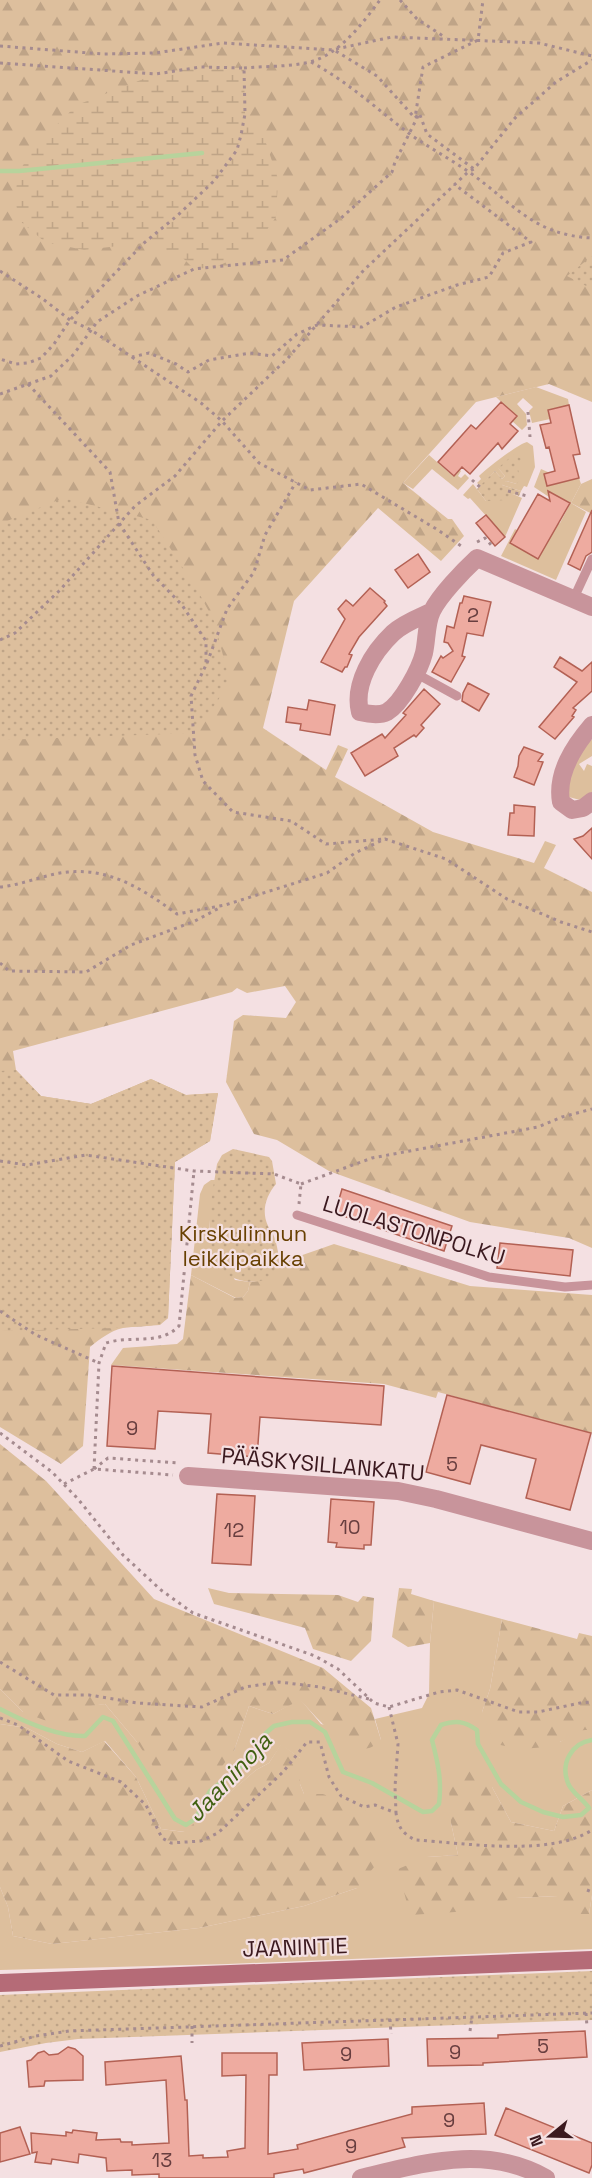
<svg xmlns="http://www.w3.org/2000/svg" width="592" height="2178" viewBox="0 0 592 2178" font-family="'Space Grotesk',sans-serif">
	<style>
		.grass { fill: #ddbf9d }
		.forest { fill: url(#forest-firs) }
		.wetland { fill: url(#wetland-marsh) }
		.park { fill: url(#park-dots) }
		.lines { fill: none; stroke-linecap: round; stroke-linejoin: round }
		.stream { stroke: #b7d39c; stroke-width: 4.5 }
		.building { fill: #eeaba0; stroke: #b36154; stroke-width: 1.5 }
		.path { stroke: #a58b8f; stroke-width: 3; stroke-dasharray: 3 4.5; stroke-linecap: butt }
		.lane { stroke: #c8949b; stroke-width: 9 }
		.street { stroke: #c8949b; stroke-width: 18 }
		.secondary { stroke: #b56b77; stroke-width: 18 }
		.labels { text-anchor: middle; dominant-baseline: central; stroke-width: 4.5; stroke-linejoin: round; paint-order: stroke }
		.number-label { font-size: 20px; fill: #683e3f }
		.street-label { font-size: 22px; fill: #3b191f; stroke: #f4e0e2 }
		.park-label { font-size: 22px; fill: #684002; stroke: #f4e0e2 }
		.water-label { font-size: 24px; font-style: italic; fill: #406011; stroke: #f4e0e2 }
	</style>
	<defs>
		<pattern id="forest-firs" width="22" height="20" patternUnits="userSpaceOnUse" patternTransform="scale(1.5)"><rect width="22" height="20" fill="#ddbf9d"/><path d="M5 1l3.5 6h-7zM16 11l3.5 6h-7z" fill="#bfa487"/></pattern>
		<pattern id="wetland-marsh" width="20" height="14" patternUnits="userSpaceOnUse" patternTransform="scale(1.5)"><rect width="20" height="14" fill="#ddbf9d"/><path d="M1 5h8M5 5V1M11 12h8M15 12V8" fill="none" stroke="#bfa487"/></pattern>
		<pattern id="park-dots" width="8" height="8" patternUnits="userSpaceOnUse" patternTransform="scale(1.5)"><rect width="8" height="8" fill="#ddbf9d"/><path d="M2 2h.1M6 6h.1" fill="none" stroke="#bfa487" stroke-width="1.8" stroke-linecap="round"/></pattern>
	</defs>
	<rect width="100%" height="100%" fill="#f4e0e2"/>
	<path class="grass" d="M536,387L568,399L569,405L548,410L550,419L532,423L529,411L533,407L523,398L517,404L526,414L527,425L522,430L512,421L516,416L496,397Z
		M527,442L533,446L535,467L527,487L524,486L521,491L502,485L503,482L506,481L517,484L498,468L505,476L502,479L495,471L481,486L477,483L481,479L479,476C486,469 518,444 527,442Z
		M429,455L453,476L460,470L461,471L458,476L461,478L465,474L469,478L458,490L432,469L413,489L403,483Z
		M541,469L550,473L558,483L579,478L581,484L571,503L586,512L556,580L501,556L515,529L517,530L514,536L518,539L560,523L570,504L552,493L549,497L534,487Z
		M473,484L486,501L513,494L522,498L505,537L470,498L468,499L463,495Z
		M592,740V756L579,764L584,771L587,764L592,766V792L580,800L569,797L567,778L587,741Z
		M211,1180H215L208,1236L235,1280L250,1282L248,1291L243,1297L236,1298L191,1275L200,1194L204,1185Z
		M434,1601L502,1619L490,1689L482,1712L560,1742L579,1729L592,1730V1790L563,1806L554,1831L511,1822L492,1787L451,1823L458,1855L427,1857L516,1898L558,1896L589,1914L592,1895V1949L228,1964L0,1970V1887L8,1907L13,1936L52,1944L199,1928L304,1906L357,1888L323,1794H304L300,1784V1758L281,1745L269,1763L256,1770L185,1832L161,1829L136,1777L105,1741L82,1752L57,1744L27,1728L0,1724V1689L23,1712L105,1704L137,1742L234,1751L249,1706L273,1714L300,1699L321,1724L381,1740L375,1719L422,1708L429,1694L430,1643Z"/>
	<path class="forest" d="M0,0H592V402L549,384L476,402L403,483L448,519H452L464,536L441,561L378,508L294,601L263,728L326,770L338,745L348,749L335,777L433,832L534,863L545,841L556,845L544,868L592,892V1248L569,1238L470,1222L329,1171L277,1140L254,1134L226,1082L234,1021L243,1015L286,1018L296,1002L285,986L247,993L237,988L232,992L13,1051L16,1070L41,1096L91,1104L151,1079L186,1095L218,1093L210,1141L175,1162L168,1318C155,1329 140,1325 123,1328C110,1331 100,1339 90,1347L83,1446L61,1464L0,1427Z
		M592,479V514L571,503L581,484Z
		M334,1244L470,1286L592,1295V1433L438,1392L436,1398L384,1384L111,1365L123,1348L177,1344L183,1339L191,1275L235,1298L243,1297L248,1291L250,1282C275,1280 276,1267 294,1258C307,1253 321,1249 334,1244Z
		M0,1444L46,1481L154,1599L323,1668L371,1708L381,1740C378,1743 373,1747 369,1748C346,1755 314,1714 300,1700L273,1714L249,1706L234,1751L212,1779L189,1798L171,1794L137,1742L105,1704L84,1707L79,1720L57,1725L23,1712L0,1689Z
		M208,1588L229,1593L338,1595L358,1602L363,1596L374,1598L371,1641L351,1661L313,1649L305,1628L214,1604Z
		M399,1588L412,1589L411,1594L434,1601L430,1643L408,1647L392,1637Z
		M502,1619L577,1639L579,1633L592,1636V1730C571,1729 574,1737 557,1743C532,1751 520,1749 495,1744L482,1712L490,1689Z
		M0,1724L27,1728L57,1744L82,1752L104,1741L136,1777L161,1829L184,1832L256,1770L269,1763L281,1744L300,1758V1784L304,1794H323L371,1813L379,1861L357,1888L304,1906L199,1928L52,1944L13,1936L8,1907L0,1887Z
		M477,1767L492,1787L511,1822L554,1831L563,1806L592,1790V1895L589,1914H567L557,1896L516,1898L455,1912L410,1915L398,1869L427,1857L458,1855L451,1823L449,1789L461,1768Z"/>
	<path class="wetland" d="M200,67L244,68L245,114L265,140L278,179L276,217L262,237L233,259L216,267L194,269L180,255L144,243L84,250L45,242L20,221L14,198L19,171L40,141L77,105L156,74Z"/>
	<path class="park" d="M592,256V289L567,276Z
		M516,454L521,459L517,465L520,478L517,484L506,481L502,485L521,491L519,496L513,494L508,500L486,501L477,489L495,471L502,479L505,476L498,468L513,455Z
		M63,498L152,520L199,593L214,621L230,682L196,733L0,740V524Z
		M16,1070L41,1096L91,1104L151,1079L186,1095L218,1093L210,1141L175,1162L168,1318L160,1325L116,1328L0,1331V1071Z
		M233,1149L269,1157L272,1161L276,1184C266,1196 261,1211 268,1226C269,1229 272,1231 273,1234C278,1244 278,1258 281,1268C272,1279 258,1284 244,1281C193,1272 212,1199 217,1164L222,1155Z
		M592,1971V2020L78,2039L46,2043L0,2052V1995Z"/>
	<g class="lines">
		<path class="stream" d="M0,171H19L202,153
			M0,1709C23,1721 59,1737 85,1736L103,1717L113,1721L175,1819L186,1825L195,1819L210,1791L247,1762L256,1753L266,1733L274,1726L292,1722H310L325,1732L343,1772L372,1783L423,1812L432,1811L439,1804C442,1781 438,1763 432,1740L441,1725C456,1720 464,1721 477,1730L478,1744L501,1784L521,1802L543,1812L563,1817L581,1815L589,1808C583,1799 571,1792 568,1783C560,1763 572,1743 592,1740"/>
	</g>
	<path class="building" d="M501,402L517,416L510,424L518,431L502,449L498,443L470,474L462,467L454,476L438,462L471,425L476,429Z
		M569,405L580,454L573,455L579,478L547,486L544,474L555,471L549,447L546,448L540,425L551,423L548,410Z
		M548,491L570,503L538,559L510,543L538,494L550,501Z
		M592,510V552L586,556L580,570L568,564Z
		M486,515L505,537L495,546L476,523Z
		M418,554L430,572L408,588L395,570Z
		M370,588L385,601L384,602L387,606L359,637L349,654L352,655L347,667H345L342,672L321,662L345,619L338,609L346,600L353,606Z
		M464,596L491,602L483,636L467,633L462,656L465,657L451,682L432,672L441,656L443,658L453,651L448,643L444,642L447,626L454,628L460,603H462Z
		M560,657L582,671L592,662V691L573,708L576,710L572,716L574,717L555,739L539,727L577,682L554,667Z
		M468,683L489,694L479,711L462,701L463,693Z
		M424,689L440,704L421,725L424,728L416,737L414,735L394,748L398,756L365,776L351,753L382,734L385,738L406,715L403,713Z
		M309,700L335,705L330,735L300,730L301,724L286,722L288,707L307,710Z
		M524,747L543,754L538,761L543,762L534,785L514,777L518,766L519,756Z
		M514,805L535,807L534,836L508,835L510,813H514Z
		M592,828V859L574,839L583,836Z
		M342,1189L452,1226L444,1251L335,1213Z
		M500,1243L573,1250L570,1276L497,1268Z
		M112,1366L384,1386L381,1425L260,1417L257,1457L208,1453L211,1414L158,1411L155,1449L107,1446Z
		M447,1395L591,1433L570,1510L526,1498L536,1459L481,1445L470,1484L426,1472Z
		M217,1494L255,1496L251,1565L212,1563Z
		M331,1499L374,1502L371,1545H364V1549L336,1547L337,1543L328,1542Z
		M585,2031L587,2057L483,2063V2065L428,2066L427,2039L498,2038V2035Z
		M388,2039L389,2066L304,2070L302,2043Z
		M68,2047L75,2049L83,2056V2080L45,2081L44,2086L29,2087L27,2061L31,2060L38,2053L44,2051L49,2055L58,2054Z
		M222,2053H277V2075H269L268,2154L298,2149L297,2145L412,2114V2107L484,2103L486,2134L402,2138L405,2147L304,2173L303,2169L274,2174V2178H159V2174L132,2175V2170L107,2171L106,2158L79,2154L78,2163L52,2159L51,2164L35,2162L37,2152L32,2153L31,2133L66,2136V2132L72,2133L73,2130L97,2133L96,2140L120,2139L121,2142H132V2145L169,2143L166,2080L106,2085L105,2062L181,2056L185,2100H187L189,2156L203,2155V2158L228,2157L227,2151L245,2148L246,2075L222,2076Z
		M506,2108L592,2143V2165L589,2173L495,2135Z
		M20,2127L30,2154L0,2162V2133Z"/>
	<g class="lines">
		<path class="path" d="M400,0L417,19L446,38
			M0,46L103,54L155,53L223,43L334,50L377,76L415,118
			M336,49L392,37L539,43L592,56
			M311,62C347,81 378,110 411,135C430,148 450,159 469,172C513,203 533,235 592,238
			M0,63L156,74L200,67L244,68L245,114L241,135L237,150L214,181L178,215L144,243L70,320L54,344L41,358L28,363L16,364L0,359
			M244,68C265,66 289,67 310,62C340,54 362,24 380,0
			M420,115L427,134L474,169
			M0,271L43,299L70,320L91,330L132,357L149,353L176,364L188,372L209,360L250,353L272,356L297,334L317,325L362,327L396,307L457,285L489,277L503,253L531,242L454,184
			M132,357L201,403L222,421L259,463L310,490L361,484L438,530L464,548
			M28,384L110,472L119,523L153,575L182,605L206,641V665L191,696L195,755L203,781L233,812L291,821L326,844L385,839
			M0,394L51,376L74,354L97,322L137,296L194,269L283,260L340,219L392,172L395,162L419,114L415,118L423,67L478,40L483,0
			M528,412L530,437
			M472,480L481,488
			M508,491L527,496
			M477,542L485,538L492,546
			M0,640L15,633L59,591L135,506L175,476L222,421L288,358L364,270L468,172L474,169L515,118L556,82L592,60
			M207,663L227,609L254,572L265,535L296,482
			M0,887C23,885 45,874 68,872C111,868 144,890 177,914L225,905L327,873L355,853L385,839L446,859L507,899L561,922L592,932
			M0,963L9,971L86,972L131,945L195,921L221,907
			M0,1161L27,1165L86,1155L194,1171L274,1174L301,1184L299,1204
			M301,1184L372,1158L538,1127L562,1117L592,1109
			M0,1311L36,1335L99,1363
			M0,1433L52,1472L78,1499L123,1555L161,1590L193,1613L315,1656L338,1669L374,1703L389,1707L439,1692L457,1690L519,1712H538L580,1703L592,1702
			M94,1469L108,1458L178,1463
			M94,1469L99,1363L106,1343C130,1335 160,1346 179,1326L194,1171
			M64,1484L94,1469L173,1475
			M0,1662L54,1695H89L137,1703L202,1707L245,1687L279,1682L320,1687L369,1699
			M389,1707L398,1744L395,1787L396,1813
			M0,1718L18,1725L68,1761L121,1782L146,1805L162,1838L171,1843L201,1841L218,1833L283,1772L307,1742H320L329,1777L341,1796L364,1807L375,1805L396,1813C398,1827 402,1833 415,1840C465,1843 550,1857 592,1830
			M587,1890L592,1892
			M586,2013L587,2027
			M390,2019L391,2034
			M192,2026V2043
			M470,2031L472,2017
			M0,2046L36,2036L69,2031L592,2013"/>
		<path class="lane" d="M573,600L592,559
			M417,674L457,696
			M297,1215L489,1277L565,1287L592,1285"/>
		<path class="street" d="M431,612C418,618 404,623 393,633C373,652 353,684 360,712C368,714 379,716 387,712C402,703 420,669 424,653C427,640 426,623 432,611C440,595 463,571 477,558L592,607
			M592,725C574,746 556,773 561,802L572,810L583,808L592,801
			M188,1476L398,1491L436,1499L592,1541
			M361,2178C425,2163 485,2144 546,2178"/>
		<path class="secondary" d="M0,1983L592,1960"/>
	</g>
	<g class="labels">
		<g class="number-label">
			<text x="473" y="615">2</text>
			<text x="132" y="1428">9</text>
			<text x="452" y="1464">5</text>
			<text x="350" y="1527">10</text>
			<text x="234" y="1530">12</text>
			<text x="543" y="2046">5</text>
			<text x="455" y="2052">9</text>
			<text x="346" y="2054">9</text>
			<text x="449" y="2120">9</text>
			<text x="351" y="2146">9</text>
			<text x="162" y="2160">13</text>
		</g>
		<g class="street-label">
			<text transform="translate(414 1230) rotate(17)">LUOLASTONPOLKU</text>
			<text transform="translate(323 1464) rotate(5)">PÄÄSKYSILLANKATU</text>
			<text transform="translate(295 1947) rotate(-2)">JAANINTIE</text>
		</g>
		<g class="park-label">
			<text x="243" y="1233">Kirskulinnun<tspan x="243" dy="25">leikkipaikka</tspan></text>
		</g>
		<g class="water-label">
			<text transform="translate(229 1777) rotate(-47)">Jaaninoja</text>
		</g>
	</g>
	<g transform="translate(550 2136) rotate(251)" stroke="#f4e0e2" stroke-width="4.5" paint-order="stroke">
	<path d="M0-4.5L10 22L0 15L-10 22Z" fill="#3b191f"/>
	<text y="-9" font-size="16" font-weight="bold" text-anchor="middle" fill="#3b191f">N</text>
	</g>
</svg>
